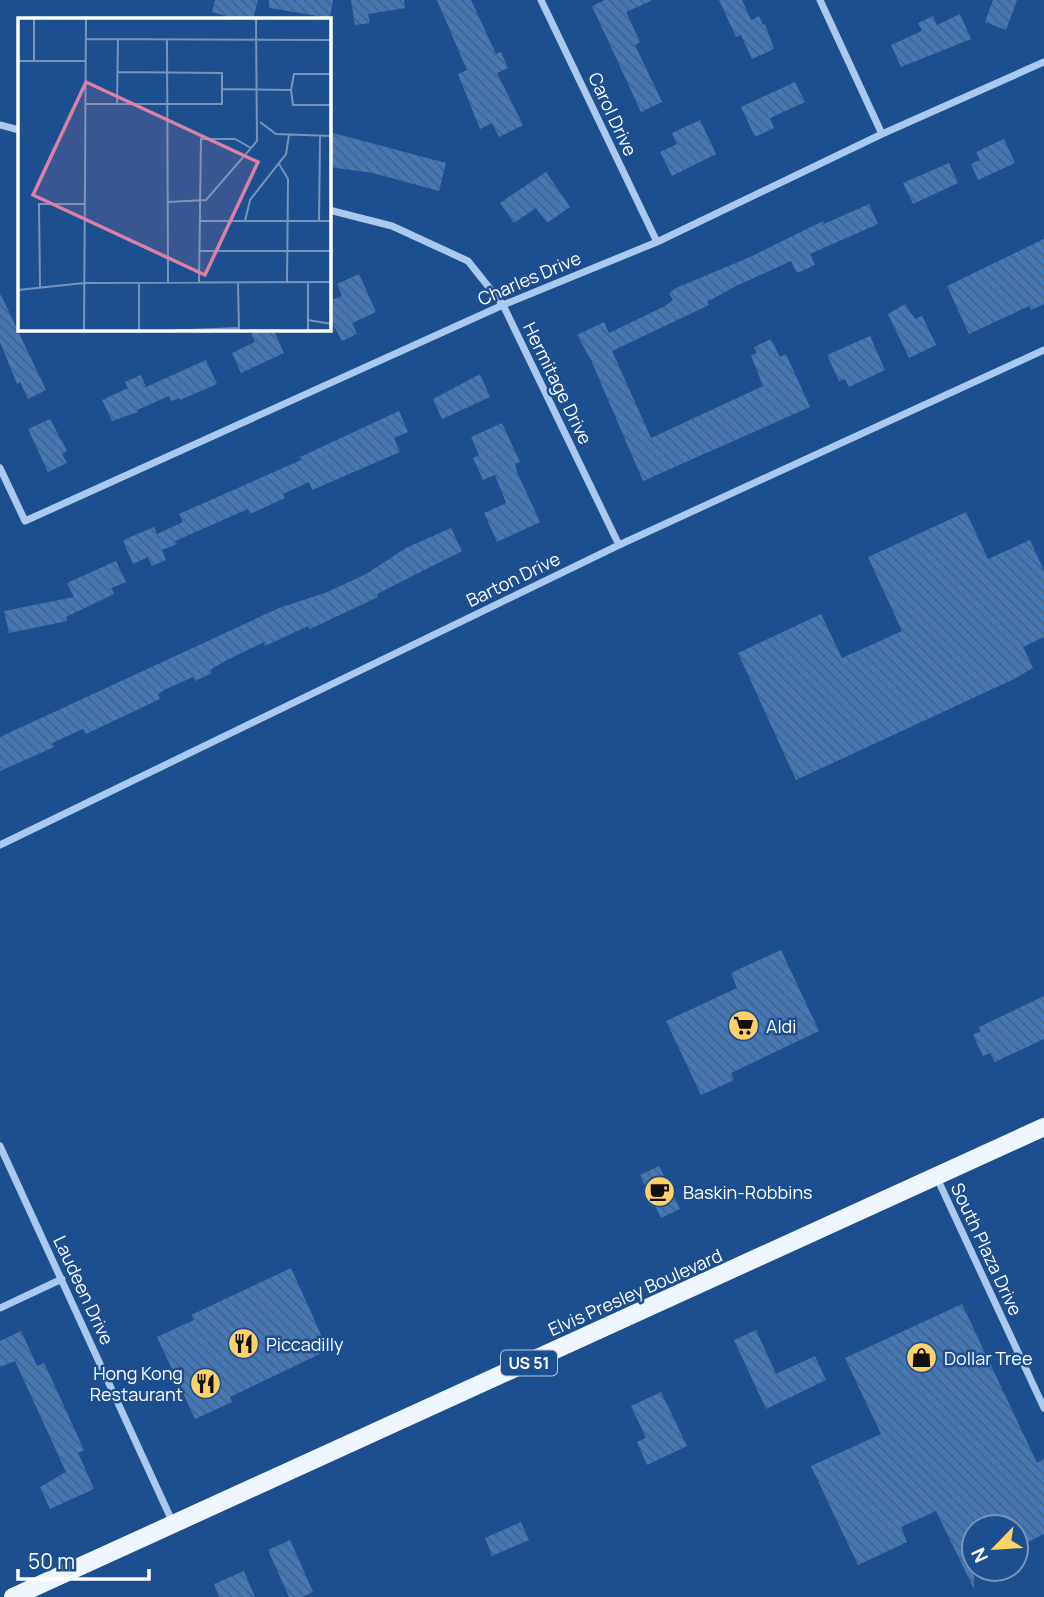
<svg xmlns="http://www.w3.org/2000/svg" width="1044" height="1597" viewBox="0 0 1044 1597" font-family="Manrope,sans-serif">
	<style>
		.building { fill: url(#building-back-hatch) }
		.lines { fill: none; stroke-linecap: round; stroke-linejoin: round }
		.minor { stroke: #a9c9ee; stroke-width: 7 }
		.primary { stroke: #f0f6ff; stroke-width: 18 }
		.labels { text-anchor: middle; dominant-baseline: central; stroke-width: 5; stroke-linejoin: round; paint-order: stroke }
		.shield { fill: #1b4f8f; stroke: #bbcadd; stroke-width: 2 }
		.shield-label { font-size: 16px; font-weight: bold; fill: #fff }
		.street-label { font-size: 18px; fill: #fff; stroke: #1b4f8f }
		.poi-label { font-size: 18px; fill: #fff; stroke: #1b4f8f; text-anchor: start }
		.inset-road { fill: none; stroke: #7695bc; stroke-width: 2 }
		.view { fill: #dd80a5; fill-opacity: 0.15; stroke: #dd80a5; stroke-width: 3.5 }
		.inset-edge { fill: none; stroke: #fff; stroke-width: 3.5 }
	</style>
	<defs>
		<pattern id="building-back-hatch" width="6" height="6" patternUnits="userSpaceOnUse" patternTransform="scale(1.75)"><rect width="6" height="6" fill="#4478b7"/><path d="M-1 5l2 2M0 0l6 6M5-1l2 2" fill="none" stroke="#486282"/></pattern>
	</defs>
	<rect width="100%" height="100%" fill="#1b4f8f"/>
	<path class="building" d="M215,0H258L253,19L238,16L236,19L212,12Z
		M269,0H333L330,18L269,8Z
		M351,0H404L405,8L368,14L370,23L355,25Z
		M437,0H471L496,54L501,52L508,68L497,73L523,125L499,137L492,123L480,129L458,74L467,70Z
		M605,0H653L626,12L640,42L635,45L662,102L641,112L592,6Z
		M719,0H742L751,20L759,16L763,25L765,24L774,49L752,59L741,35L736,37Z
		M993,0H1017L1006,30L985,22Z
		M960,14L971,39L901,67L891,45L922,31L918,23L933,16L937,25Z
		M795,82L805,102L770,118L774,128L755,137L741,107Z
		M700,120L716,154L672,176L660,152L677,144L672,133Z
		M333,133L446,163L439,191L373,173L329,167Z
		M1004,139L1015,163L978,180L971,164L980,160L976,152Z
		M949,163L958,183L913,204L903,183Z
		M546,172L570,207L547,223L536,208L514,223L500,203Z
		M869,204L878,224L810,254L815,265L797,273L791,261L736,286L707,302L709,305L612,351L651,438L763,386L751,355L757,353L754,347L771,339L780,357L786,354L810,407L643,481L591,360L577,335L604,322L609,333L665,306L673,300L669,293L676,288L750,257L823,221L824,224Z
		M1044,239V304L1031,310L1029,306L969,334L947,286Z
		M359,274L376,312L352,323L357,334L342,341L329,317V301L342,296L337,284Z
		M0,293L46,390L28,399L20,382L17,384L0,342Z
		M905,304L915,319L922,316L936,345L909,358L888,314Z
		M261,329H273L284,353L241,373L232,353L255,342L251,334Z
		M870,336L885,370L849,387L845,379L839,381L827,355Z
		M206,360L217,384L180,400L179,398L171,401L169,396L137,410L138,412L112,421L102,400L128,388L125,382L141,375L146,387Z
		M480,374L490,397L442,419L433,399Z
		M399,411L408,432L394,438L400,452L312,490L309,482L283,494L285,498L250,514L248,509L175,541L177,544L162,550L166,560L152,566L148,557L133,564L123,541L128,538L154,527L157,534L183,522L179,514L301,460L300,457Z
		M50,419L67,451L62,454L67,463L48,472L28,429Z
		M502,423L520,462L515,464L517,472L540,522L497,542L484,513L506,503L495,475L483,480L473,458L479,455L471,437Z
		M966,512L988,559L1030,540L1044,571V637L1023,647L1033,668L1014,679L796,780L738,653L821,614L842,658L902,631L868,557Z
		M451,528L462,551L377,594L378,597L310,629L308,626L265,646L264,642L225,661L210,670L212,673L195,681L193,677L166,689L158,694L160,699L86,734L83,729L52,743L54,747L0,771V737L279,608L325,593L366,574L406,548Z
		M116,561L126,582L107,590L112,589L114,594L66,617L67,621L9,633L4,611L74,597L67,583Z
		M781,950L819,1031L731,1073L734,1080L701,1095L666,1021L737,988L731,973Z
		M1044,996V1039L995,1062L990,1053L983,1056L973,1035L981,1031L979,1027Z
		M659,1166L680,1209L661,1218L640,1175Z
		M291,1268L328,1350L230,1397L232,1402L195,1419L157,1337L194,1320L191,1315Z
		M962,1304L1037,1463L1044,1459V1534L1016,1548V1527H974V1589L936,1511L901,1527L907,1542L858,1565L811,1466L881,1434L845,1358Z
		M756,1330L776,1374L815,1356L826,1380L766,1409L734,1340Z
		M21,1331L37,1366L44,1363L53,1382L84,1450L78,1453L94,1489L50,1509L40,1487L66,1472L15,1361L0,1367V1341Z
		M661,1392L687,1446L647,1465L637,1442L646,1438L631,1406Z
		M521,1522L529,1540L492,1556L485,1538Z
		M290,1540L313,1592L303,1597H289L268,1550Z
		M244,1571L255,1597H219L214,1584Z"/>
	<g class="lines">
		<path class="minor" d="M541,0L657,242
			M820,0L882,134
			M0,125L19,130
			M329,210L392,226L468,261L503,305L619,545
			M0,468L25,521L503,305L657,242L882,134L1044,62
			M0,845L619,545L1044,350
			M0,1146L173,1523
			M937,1178L1044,1408
			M0,1308L62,1279"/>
		<path class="primary" d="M13,1597L1044,1127"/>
	</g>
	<defs>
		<symbol id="supermarket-disc" viewBox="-11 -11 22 22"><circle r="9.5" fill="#ffd166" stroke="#1b4f8f"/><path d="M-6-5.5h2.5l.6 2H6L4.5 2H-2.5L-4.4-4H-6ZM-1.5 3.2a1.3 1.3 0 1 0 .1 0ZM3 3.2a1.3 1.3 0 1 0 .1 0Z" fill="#111"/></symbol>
		<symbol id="cafe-disc" viewBox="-11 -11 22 22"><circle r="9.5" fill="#ffd166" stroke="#1b4f8f"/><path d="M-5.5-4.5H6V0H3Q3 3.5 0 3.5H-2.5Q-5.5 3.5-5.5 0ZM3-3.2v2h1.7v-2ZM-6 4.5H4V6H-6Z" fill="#111"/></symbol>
		<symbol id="restaurant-disc" viewBox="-11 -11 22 22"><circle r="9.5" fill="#ffd166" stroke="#1b4f8f"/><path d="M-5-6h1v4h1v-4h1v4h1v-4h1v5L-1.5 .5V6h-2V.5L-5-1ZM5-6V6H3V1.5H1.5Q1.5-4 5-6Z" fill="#111"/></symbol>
		<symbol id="shop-disc" viewBox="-11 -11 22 22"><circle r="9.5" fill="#ffd166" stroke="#1b4f8f"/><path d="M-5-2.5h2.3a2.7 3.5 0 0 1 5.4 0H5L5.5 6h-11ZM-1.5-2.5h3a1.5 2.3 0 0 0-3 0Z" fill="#111"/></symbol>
	</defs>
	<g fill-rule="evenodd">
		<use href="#supermarket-disc" x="726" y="1008" width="35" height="35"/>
		<use href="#cafe-disc" x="642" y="1174" width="35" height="35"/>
		<use href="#restaurant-disc" x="226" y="1326" width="35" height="35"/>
		<use href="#shop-disc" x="904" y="1340" width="35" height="35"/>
		<use href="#restaurant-disc" x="188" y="1366" width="35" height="35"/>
	</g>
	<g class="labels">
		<rect class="shield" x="501" y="1350.5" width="56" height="25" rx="5"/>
		<g class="shield-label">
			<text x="529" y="1363">US 51</text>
		</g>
		<g class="street-label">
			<text transform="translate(613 114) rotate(65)">Carol Drive</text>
			<text transform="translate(529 278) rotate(-23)">Charles Drive</text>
			<text transform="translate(558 383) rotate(64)">Hermitage Drive</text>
			<text transform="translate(513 579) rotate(-26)">Barton Drive</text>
			<text transform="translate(987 1249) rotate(65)">South Plaza Drive</text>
			<text transform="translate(84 1290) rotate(65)">Laudeen Drive</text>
			<text transform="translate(635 1292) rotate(-24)">Elvis Presley Boulevard</text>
		</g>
		<g class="poi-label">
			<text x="766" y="1026">Aldi</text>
			<text x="683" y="1192">Baskin-Robbins</text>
			<text x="266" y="1344">Piccadilly</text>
			<text x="944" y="1358">Dollar Tree</text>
			<text x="183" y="1373" text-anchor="end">Hong Kong<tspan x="183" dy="21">Restaurant</tspan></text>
		</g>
	</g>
	<g transform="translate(18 18)">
		<rect width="313" height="313" fill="#1b4f8f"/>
		<path class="inset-road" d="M68,21L314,22M149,22L150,264M0,43H67M16,43V1M314,56H276L273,72L275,87H314M204,71L273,72M68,86H204V55L99,54M99,87L100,21M242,104L258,116L314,118M261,146L270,161L269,264M150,184L188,182L239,123L238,1M181,203H314M227,203L232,182L268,136L271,117M301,203L302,118M181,233H314M181,264L183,121H217L233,130M220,265L221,312M22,270L21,186H66M0,272L66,265L314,264M290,302L314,306M66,313L68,1M121,313V265M146,313L221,310M290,313V265"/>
		<path class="view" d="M68,64L240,144L187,257L15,177Z"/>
		<rect width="313" height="313" class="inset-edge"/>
	</g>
	<g transform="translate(995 1548) rotate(245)"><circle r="33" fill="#1b4f8f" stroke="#7695bc" stroke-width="2"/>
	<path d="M0-5L12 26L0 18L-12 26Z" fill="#ffd166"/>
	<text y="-10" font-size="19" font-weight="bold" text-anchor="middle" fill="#ffffff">N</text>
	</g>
	<path d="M18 1569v10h131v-10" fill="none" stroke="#ffffff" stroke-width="3.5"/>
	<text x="28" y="1569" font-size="21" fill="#ffffff" stroke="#1b4f8f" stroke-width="5" paint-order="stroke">50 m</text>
</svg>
